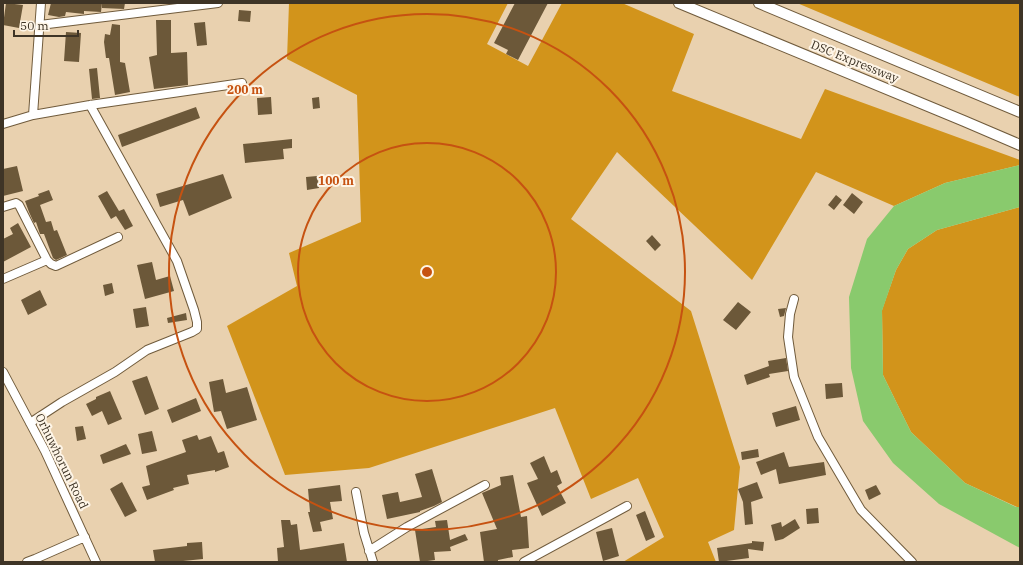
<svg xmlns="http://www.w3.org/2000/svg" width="1023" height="565" viewBox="0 0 1023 565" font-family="'IBM Plex Serif',serif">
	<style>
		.forest { fill: #d2941b }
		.water { fill: #89ca6d }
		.building { fill: #6c5839 }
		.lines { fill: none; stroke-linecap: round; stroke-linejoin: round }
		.minor-casing { stroke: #705b3c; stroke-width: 10 }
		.major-casing { stroke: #705b3c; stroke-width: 12 }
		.minor { stroke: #fff; stroke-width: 8 }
		.major { stroke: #fff; stroke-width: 10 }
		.ring { fill: none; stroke: #c65211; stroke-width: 2 }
		.labels { text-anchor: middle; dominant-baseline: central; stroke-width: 4; stroke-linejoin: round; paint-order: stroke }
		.street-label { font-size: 12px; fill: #3e3426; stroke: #fef5e7 }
		.centre { fill: #c65211; stroke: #fef5e7; stroke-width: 2 }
		.ring-label { font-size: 12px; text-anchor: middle; font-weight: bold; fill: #c65211; stroke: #fef5e7; stroke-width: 4; stroke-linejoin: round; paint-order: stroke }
	</style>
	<rect width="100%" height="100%" fill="#e9d1af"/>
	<path class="forest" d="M289,3H508L487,44L528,66L562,3H622L694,34L672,91L801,139L825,89L1020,160V165L945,183L894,206L816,172L752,280L617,152L571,219L691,311L740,467L734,530L708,542L716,562H623L664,537L638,478L591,499L555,408L369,468L285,475L227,326L297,286L289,253L361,222L357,95L287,59Z
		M797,3H1020V97Z
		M1020,207V507H1017L965,483L911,432L883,375L882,310L896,270L908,249L937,230Z"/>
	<path class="water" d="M1020,165V207L937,230L908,249L896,270L882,311L883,375L911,432L965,483L1016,507H1020V548L939,504L893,463L863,421L851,368L849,297L867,239L894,206L945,183Z"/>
	<path class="building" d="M6,3L23,5L19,28L3,25Z
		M51,3H102L101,12L84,11V14L66,12L65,16L59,17L48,15Z
		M102,3H125L124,9L102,8Z
		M515,3H548L518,60L506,54L508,50L494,43Z
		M239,10L251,11L250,22L238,21Z
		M156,20H171V53L187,52L188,85L154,89L149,57L157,55Z
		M205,22L207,45L197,46L194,23Z
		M112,24L120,25V62L125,63L130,92L115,95L109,58H106L104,42L105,34L110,35Z
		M66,32L81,33L79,62L64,61Z
		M97,68L100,98L92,99L89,69Z
		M271,97L272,114L258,115L257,98Z
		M319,97L320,108L313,109L312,98Z
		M196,107L200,118L122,147L118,135Z
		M292,139V148L283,149L284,159L245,163L243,144Z
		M17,166L23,191L3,196V169Z
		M223,174L232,198L189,216L183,200L160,207L156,194Z
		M317,176L319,188L307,190L306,177Z
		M49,190L53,200L40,205L46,222L51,221L54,231L57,230L67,255L56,260L53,258L44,234H40L36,222L34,223L29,212L25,201L39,196L38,194Z
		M107,191L119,211L124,209L133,226L125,230L116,216L111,219L98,196Z
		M852,193L863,202L854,214L843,205Z
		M836,195L842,200L834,210L828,205Z
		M18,223L31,247L3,262V239L13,234L10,228Z
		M652,235L661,245L655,251L646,241Z
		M152,262L156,280L170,276L174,291L145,299L137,265Z
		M112,283L114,293L105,296L103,285Z
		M40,290L47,305L28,315L21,300Z
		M738,302L751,312L736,330L723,320Z
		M146,307L149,326L136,328L133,309Z
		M786,308L784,316L780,317L778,309Z
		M186,313L187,320L168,323L167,318Z
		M786,358L788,371L769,374L770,377L747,385L744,375L769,366L768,361Z
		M147,376L159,409L145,415L132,381Z
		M223,379L226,393L247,387L257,420L227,429L221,411L214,412L209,382Z
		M842,383L843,397L826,399L825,384Z
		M110,391L122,419L108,425L102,411L92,416L86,404L96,399V397Z
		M196,398L201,411L172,423L167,410Z
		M796,406L800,420L776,427L772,413Z
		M83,426L86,439L77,441L75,427Z
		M152,431L157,451L142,454L138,434Z
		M197,435L199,440L211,436L218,453L224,451L229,467L215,472V470L187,475L189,484L173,488L174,490L147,500L142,487L150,485L146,466L186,452L182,440Z
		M126,444L131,454L103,464L100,455Z
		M758,449L759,457L742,460L741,452Z
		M784,452L789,467L824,462L826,475L779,484L776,469L761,475L756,462Z
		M544,456L551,473L557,470L562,483L557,486L566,503L542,516L527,483L538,479L530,463Z
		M432,469L442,502L434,506L420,511V512L387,519L382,495L398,492L400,502L422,497L415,474Z
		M513,475L521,517L527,516L529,548L512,550L513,557L498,560V562H484L480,532L497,529L482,493L501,485L500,477Z
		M122,482L137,511L125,517L110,489Z
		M757,482L763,498L751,502L753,524L745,525L743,502L738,489Z
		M340,485L342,501L330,502L333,519L320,522L322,531L313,532L308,512H310L308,489Z
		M876,485L881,494L869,500L865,490Z
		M818,508L819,523L807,524L806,509Z
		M645,511L655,537L646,541L636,515Z
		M795,519L800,528L783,539L775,541L771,525L781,522L782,527Z
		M281,520H290L291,525L297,524L300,550L344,543L347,562H278L277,548L284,547Z
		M447,520L450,540L465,534L468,540L450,547L451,551L434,552L435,560L420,562L415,530L436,527L435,521Z
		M612,528L619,556L603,561L596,532Z
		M752,541L764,542L763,551L748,549L749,558L719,562L717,548L752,543Z
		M202,542L203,559L173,562H155L153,550L187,546V543Z"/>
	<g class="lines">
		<defs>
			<path id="minor" d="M40,25L218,3
				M33,115L41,3
				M3,124L33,115L90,105L242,83
				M3,207L16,203L19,205L47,260L51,264L56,266L118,237
				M3,279L47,260
				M794,299L790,314L788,337L794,377L818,437L861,510L912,562
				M3,372L45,451L96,562
				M30,423L62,402L115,372L147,350L192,332L197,329V322L194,310L177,261L90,105
				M356,492L364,533L373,562
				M369,551L407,527L485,485
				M27,562L35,559L85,537
				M524,562L627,506"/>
			<path id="major" d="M679,3L964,121L1020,145
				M759,3L1020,112"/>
		</defs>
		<use href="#minor" class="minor-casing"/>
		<use href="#major" class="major-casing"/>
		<use href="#minor" class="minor"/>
		<use href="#major" class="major"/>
	</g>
	<g class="ring">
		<circle cx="427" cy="272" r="129"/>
		<circle cx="427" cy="272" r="258"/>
	</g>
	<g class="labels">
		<g class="street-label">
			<text transform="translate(855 61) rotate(22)">DSC Expressway</text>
			<text transform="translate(62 461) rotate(64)">Orhuwhorun Road</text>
		</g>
	</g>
	<circle cx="427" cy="272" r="6" class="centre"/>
	<g class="ring-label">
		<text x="245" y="94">200 m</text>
		<text x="336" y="185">100 m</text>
	</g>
	<rect width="1023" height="565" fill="none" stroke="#3e3426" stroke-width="8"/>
	<path d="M14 30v6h64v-6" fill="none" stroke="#3e3426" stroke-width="2"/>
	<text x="20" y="30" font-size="12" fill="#3e3426" stroke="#fef5e7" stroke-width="3" paint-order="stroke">50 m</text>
</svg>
